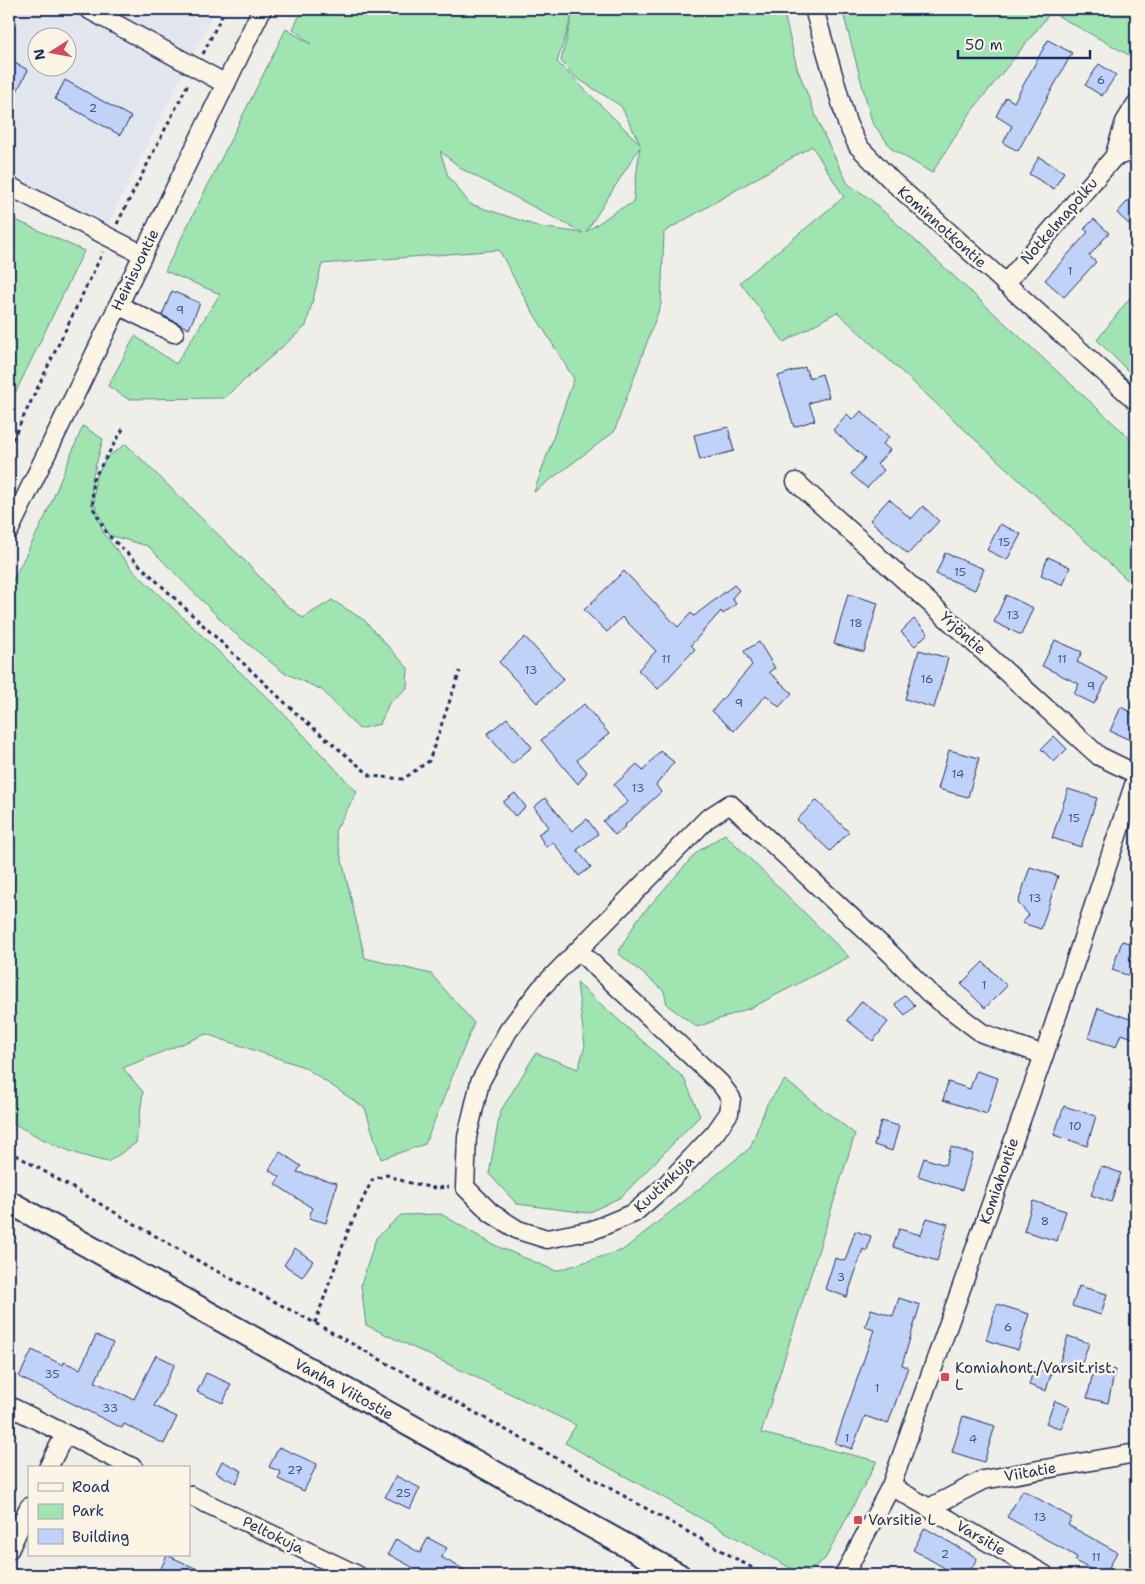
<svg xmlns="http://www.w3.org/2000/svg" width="1145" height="1584" viewBox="0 0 1145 1584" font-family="'Shantell Sans',sans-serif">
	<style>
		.built { fill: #e2e6ee; fill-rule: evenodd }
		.green { fill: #a0e5b1; stroke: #5e8a88; fill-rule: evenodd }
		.building { fill: #c1d2f8; stroke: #1b2f5e }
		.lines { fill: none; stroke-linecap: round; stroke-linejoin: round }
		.minor-casing { stroke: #1b2f5e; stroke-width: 21 }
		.major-casing { stroke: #1b2f5e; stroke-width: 26 }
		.path { stroke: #1b2f5e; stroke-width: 3; stroke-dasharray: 4 4; stroke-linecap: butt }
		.minor { stroke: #fcf5e5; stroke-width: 18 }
		.major { stroke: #fcf5e5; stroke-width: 22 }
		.poi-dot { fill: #d1495b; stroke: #fcf5e5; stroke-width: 2 }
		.labels { text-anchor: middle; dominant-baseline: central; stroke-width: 5; stroke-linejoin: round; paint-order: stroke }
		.number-label { font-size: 12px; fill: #445884 }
		.street-label { font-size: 15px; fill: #1b2f5e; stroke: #fcf5e5 }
		.poi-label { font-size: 15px; fill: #1b2f5e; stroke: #fcf5e5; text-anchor: start }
	</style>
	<rect width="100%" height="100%" fill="#f0eee9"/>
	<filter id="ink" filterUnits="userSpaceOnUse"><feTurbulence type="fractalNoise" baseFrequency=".02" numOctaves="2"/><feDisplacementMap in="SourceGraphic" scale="10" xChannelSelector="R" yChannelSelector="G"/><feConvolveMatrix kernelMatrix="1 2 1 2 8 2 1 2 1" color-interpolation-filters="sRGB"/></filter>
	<g filter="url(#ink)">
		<path class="built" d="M9,9H215L105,230L9,188ZM38,38H68V68H38Z"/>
		<path class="green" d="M303,9H783L797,68L822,131L848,184L869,198L1136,444V588L837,312L784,342L740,282L844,197L812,146L664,232L661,304L614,432L534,492L574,379L528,304L499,250L322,264L306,326L224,398L128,399L108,386L135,336L176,364L220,294L165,271L286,29L311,44L293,29ZM572,16L561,61L575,77L621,106L640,144L557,62ZM640,147L633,203L616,211L586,232ZM440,151L462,169L583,233L540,227L470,204L448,176Z
			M842,9H1136V59L1051,12L971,112L932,173L892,149L872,122Z
			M9,217L84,251L9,406Z
			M1136,290V379L1097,340Z
			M83,426L103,439L92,479V503L104,534L133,570L280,710L357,792L335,831L365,958L431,974L474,1023L425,1144L381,1159L365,1108L304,1067L206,1034L123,1068L143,1092L136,1143L108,1162C69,1154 43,1140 9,1121V588L46,515Z
			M126,444L249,565L280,600L303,618L332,600L364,620L408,668L407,688L389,703L380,724L359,729L322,690L283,672L232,631L148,546L108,535L94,503L95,479L106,458Z
			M725,834L849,957L753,1007L697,1027L667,1005L664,991L618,953L637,920L697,852Z
			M577,983L684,1078L700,1116L621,1197L588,1213L517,1204L489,1174L500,1112L536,1053L578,1069L585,1046Z
			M785,1080L855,1134L761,1433L877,1461L825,1559L803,1575L565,1443L576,1425L366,1325L361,1285L376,1238L401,1215L441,1214L492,1244L556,1271L623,1250L750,1148L767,1104Z"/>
		<path class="building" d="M1048,40L1072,53L1018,151L1003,143L1012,126L996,116L1006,97L1014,102Z
			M9,60L28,70L9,107Z
			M1099,64L1116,75L1102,96L1085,85Z
			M65,80L131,117L120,135L55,99Z
			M1039,157L1064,172L1054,189L1029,174Z
			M1136,192V231L1117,213Z
			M1094,219L1109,233L1089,256L1096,262L1064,297L1045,280L1088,232L1084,229Z
			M172,291L200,303L189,329L162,315Z
			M805,367L809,378L822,374L829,397L809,403L815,420L794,427L778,376Z
			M861,411L889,437L883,444L890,450L877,464L884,470L867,488L851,474L865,458L833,430L847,414L853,420Z
			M728,427L734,451L700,460L694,435Z
			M889,499L911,519L923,506L939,521L908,554L870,520Z
			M1000,524L1021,534L1007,560L987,550Z
			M945,553L984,569L975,590L936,574Z
			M1048,557L1070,567L1063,585L1041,575Z
			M624,571L678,627L691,613L694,616L734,585L739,590L732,598L736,604L723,614L721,611L691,645L695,649L658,689L638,670L656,651L622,617L607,632L584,610Z
			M848,594L878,603L864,652L834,644Z
			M1006,595L1033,608L1021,635L994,622Z
			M914,619L928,633L915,646L901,632Z
			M525,637L564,679L537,703L499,662Z
			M1055,640L1082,652L1077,662L1108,678L1094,704L1074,694L1079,684L1042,666Z
			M759,642L775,668L769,672L792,693L779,707L766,695L734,731L712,711L752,665L744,651Z
			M919,650L948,658L934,708L905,699Z
			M584,704L609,734L577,760L587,772L578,784L541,740Z
			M1121,707L1136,715V727L1130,740L1110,731Z
			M507,718L532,747L512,764L487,734Z
			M1054,736L1067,749L1054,762L1041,749Z
			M949,750L979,758L968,797L938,789Z
			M660,751L674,762L656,785L661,792L625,825L626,826L615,835L603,821L628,802L614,785L637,764L643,771Z
			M1068,789L1097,798L1081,847L1052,838Z
			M515,793L526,807L515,816L503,802Z
			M545,798L572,831L587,819L598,834L577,850L591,867L579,876L553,842L546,847L538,834L549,827L534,807Z
			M816,800L849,832L830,851L797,820Z
			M1030,867L1058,876L1041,929L1022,923L1029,915L1018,903Z
			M1122,941L1136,945V978L1112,970Z
			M983,962L1007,986L985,1008L961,984Z
			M905,995L915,1006L905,1015L895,1004Z
			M862,1001L888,1022L873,1041L847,1020Z
			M1098,1008L1136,1021V1039L1121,1034L1116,1047L1088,1038Z
			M976,1071L998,1078L987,1114L943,1100L948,1082L970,1089Z
			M1064,1106L1096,1116L1087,1146L1054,1135Z
			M881,1121L899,1126L892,1151L874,1145Z
			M951,1147L973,1154L962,1190L918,1176L924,1158L945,1165Z
			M280,1152L301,1166L297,1172L337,1183L326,1223L309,1218L312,1208L275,1184L280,1177L269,1170Z
			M1101,1166L1121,1173L1111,1202L1091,1195Z
			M1033,1201L1066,1211L1057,1241L1024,1231Z
			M927,1218L948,1224L937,1261L893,1247L899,1229L921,1235Z
			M855,1231L871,1236L867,1251L863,1249L847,1297L825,1289L835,1258L845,1261Z
			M295,1248L313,1261L302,1277L284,1265Z
			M1079,1286L1107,1294L1101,1315L1072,1306Z
			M899,1298L920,1305L902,1365L908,1367L888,1424L865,1416L852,1449L835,1443L874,1330L865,1327L871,1309L893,1316Z
			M997,1304L1029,1314L1018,1350L986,1340Z
			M96,1335L113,1343L95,1382L134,1399L156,1355L175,1364L154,1406L177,1417L164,1444L124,1424L122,1428L19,1377L32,1350L63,1365L64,1362L80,1369Z
			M1068,1336L1089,1343L1079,1371L1059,1364Z
			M1095,1365L1115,1370L1108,1403L1087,1398Z
			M1034,1368L1051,1374L1046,1391L1029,1385Z
			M206,1373L231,1384L223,1403L197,1392Z
			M1055,1401L1070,1407L1061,1429L1046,1423Z
			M963,1416L995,1426L984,1462L952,1452Z
			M279,1447L317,1464L304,1491L278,1479L281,1472L269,1467Z
			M222,1461L242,1471L236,1483L216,1473Z
			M396,1476L420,1488L410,1509L385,1497Z
			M1023,1490L1072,1518L1068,1525L1117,1552L1105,1575H1101L1075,1561L1077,1557L1007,1517Z
			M925,1528L977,1558L968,1575H957L913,1550Z
			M428,1538L447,1548L441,1557L474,1575H421L411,1570L412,1567L388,1554L396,1539L420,1553Z
			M167,1555L210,1575H158Z"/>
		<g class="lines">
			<defs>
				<path id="minor" d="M88,9L226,84
					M814,9L847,123L858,146L892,181L1136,401
					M1114,157L1136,150
					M9,186L142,254
					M1005,284L1114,157L1125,122L1136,104
					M118,305L174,333
					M796,482L1099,756L1136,774
					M9,531L262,9
					M579,951L720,1083L731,1098L729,1113L715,1133L665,1186L634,1213L593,1230L547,1239L518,1230L491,1213L465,1187L467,1137L480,1082L508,1031L541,988L707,819L730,804L891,954L929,993L982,1033L1044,1055
					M9,1406L134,1468
					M48,1468L65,1434
					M891,1486L1045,1575
					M189,1495L357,1575
					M929,1508L983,1480L1136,1453
					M9,1550L29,1507
					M844,1575L891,1486L1044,1055L1136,779"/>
				<path id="major" d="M9,1202L679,1575"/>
			</defs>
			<use href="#minor" class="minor-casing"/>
			<use href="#major" class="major-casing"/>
			<path class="path" d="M203,54L225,9
				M117,224L189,82
				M123,429L92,481L93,508L108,535L299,716L371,776L403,779L429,761L460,671
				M9,447L103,252
				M9,1151L209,1267L315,1323L765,1575
				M315,1323L348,1231L372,1180L387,1175L406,1182L434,1188L449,1187"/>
			<use href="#minor" class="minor"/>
			<use href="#major" class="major"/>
		</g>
	</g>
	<g class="poi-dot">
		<rect x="940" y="1372" width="10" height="10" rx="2.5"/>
		<rect x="853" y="1515" width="10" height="10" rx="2.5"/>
	</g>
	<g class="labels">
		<g class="number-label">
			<text x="1101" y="80">6</text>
			<text x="93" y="108">2</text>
			<text x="1070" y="271">1</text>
			<text x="180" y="310">9</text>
			<text x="1004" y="542">15</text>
			<text x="960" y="572">15</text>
			<text x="1013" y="615">13</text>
			<text x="856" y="623">18</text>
			<text x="666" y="659">11</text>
			<text x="1062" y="659">11</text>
			<text x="531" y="670">13</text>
			<text x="927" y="679">16</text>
			<text x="1091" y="686">9</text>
			<text x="739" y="703">9</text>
			<text x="958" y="774">14</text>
			<text x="638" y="788">13</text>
			<text x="1074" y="818">15</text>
			<text x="1035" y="898">13</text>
			<text x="984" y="985">1</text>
			<text x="1075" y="1126">10</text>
			<text x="1045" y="1221">8</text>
			<text x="841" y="1277">3</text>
			<text x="1008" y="1327">6</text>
			<text x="52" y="1374">35</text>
			<text x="877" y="1388">1</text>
			<text x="110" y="1408">33</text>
			<text x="847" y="1438">1</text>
			<text x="973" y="1439">4</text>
			<text x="295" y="1470">27</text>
			<text x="403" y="1493">25</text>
			<text x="1040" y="1517">13</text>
			<text x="945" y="1554">2</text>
			<text x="1096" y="1557">11</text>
		</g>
		<g class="street-label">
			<text transform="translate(1059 221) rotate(-49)">Notkelmapolku</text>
			<text transform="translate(942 227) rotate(42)">Kominnotkontie</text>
			<text transform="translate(135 270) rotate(-64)">Heinisuontie</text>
			<text transform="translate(963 633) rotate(42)">Yrjöntie</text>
			<text transform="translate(999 1181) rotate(-71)">Komiahontie</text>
			<text transform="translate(664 1184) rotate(-43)">Kuutinkuja</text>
			<text transform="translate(344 1389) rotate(29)">Vanha Viitostie</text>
			<text transform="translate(1030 1472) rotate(-10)">Viitatie</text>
			<text transform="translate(273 1535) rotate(26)">Peltokuja</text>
			<text transform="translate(981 1538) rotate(30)">Varsitie</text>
		</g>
		<g class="poi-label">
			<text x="955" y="1368">Komiahont./Varsit.rist.<tspan x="955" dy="17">L</tspan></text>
			<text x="868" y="1520">Varsitie L</text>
		</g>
	</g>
	<rect width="1145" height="1584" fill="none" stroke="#fcf5e5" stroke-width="30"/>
	<rect x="15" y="15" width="1115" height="1554" fill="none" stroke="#1b2f5e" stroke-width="2" filter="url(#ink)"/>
	<rect x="28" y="1466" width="162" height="90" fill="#fcf5e5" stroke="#a2a6af"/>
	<rect x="38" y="1483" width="25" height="8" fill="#fcf5e5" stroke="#a2a6af"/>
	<text x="72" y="1492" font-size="15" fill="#1b2f5e">Road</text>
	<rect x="38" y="1504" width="25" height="15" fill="#a0e5b1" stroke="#a2a6af"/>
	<text x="72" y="1516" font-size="15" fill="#1b2f5e">Park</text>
	<rect x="38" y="1529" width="25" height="15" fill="#c1d2f8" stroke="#a2a6af"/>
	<text x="72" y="1542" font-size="15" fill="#1b2f5e">Building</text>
	<g transform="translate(52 52) rotate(259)"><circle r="24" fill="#fcf5e5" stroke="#a2a6af"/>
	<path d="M0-4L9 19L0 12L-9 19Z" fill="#d1495b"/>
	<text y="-8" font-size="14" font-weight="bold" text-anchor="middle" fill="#1b2f5e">N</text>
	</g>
	<path d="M958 50v8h132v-8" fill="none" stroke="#1b2f5e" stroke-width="2.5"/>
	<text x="965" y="50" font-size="15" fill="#1b2f5e" stroke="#fcf5e5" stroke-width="4" paint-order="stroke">50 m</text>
</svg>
